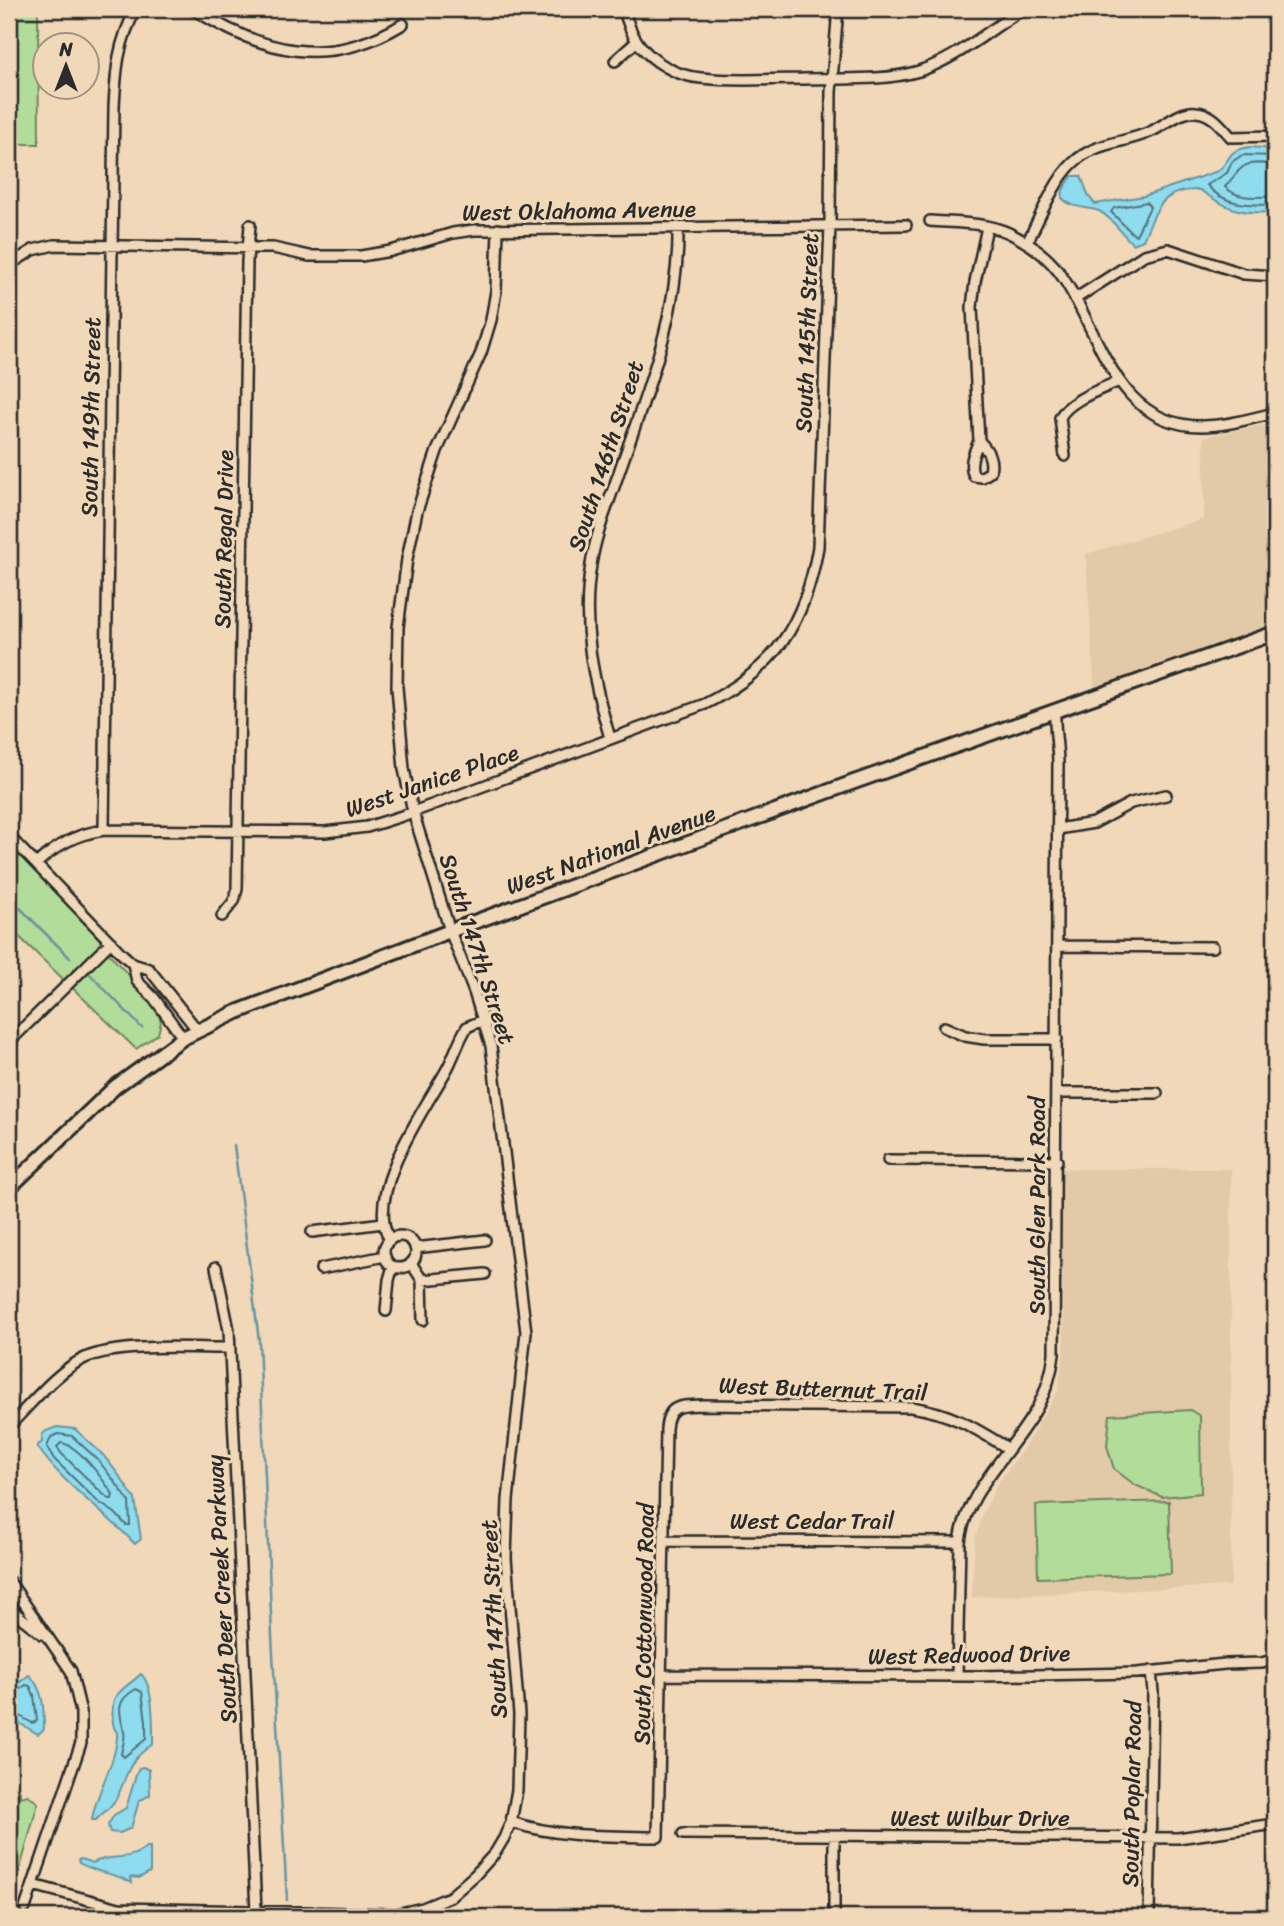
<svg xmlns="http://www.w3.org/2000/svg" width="1284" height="1926" viewBox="0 0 1284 1926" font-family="Sriracha,sans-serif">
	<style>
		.built { fill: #e2c9a8 }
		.green { fill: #b2dc99; stroke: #6e8462; stroke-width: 2 }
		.water { fill: #8fdcef; stroke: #6795a1; stroke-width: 2 }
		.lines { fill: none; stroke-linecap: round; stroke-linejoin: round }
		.shore { stroke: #537279; stroke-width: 2 }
		.stream { stroke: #6795a1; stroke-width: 2.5 }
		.street-casing { stroke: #2b2b2b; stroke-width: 14 }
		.secondary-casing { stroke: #2b2b2b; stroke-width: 18 }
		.street { stroke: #f0d8b8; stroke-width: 9 }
		.secondary { stroke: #f0d8b8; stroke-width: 12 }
		.labels { text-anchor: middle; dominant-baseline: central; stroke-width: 6; stroke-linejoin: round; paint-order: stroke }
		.street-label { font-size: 23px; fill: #2b2b2b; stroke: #f0d8b8 }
	</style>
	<rect width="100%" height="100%" fill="#f0d8b8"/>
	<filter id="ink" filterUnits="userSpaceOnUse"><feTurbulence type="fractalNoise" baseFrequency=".0143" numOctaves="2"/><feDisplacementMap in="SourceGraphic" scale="14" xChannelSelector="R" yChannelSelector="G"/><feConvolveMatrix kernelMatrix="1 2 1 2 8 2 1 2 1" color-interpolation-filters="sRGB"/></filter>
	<g filter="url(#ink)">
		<path class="built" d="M1275,423V633L1095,697L1086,554L1204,519V437Z
			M1060,1169H1231V1586L972,1597L975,1539L983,1514L997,1485L1024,1448L1058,1391L1064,1350Z"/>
		<path class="green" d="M9,9H38L39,144H9Z
			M9,843L96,931C109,966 151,985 161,1022L158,1034L136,1049L9,927Z
			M1190,1410L1200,1416L1201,1493L1162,1497L1135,1485L1114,1469L1107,1446L1110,1415Z
			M1169,1501L1171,1574L1038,1578L1036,1505Z
			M9,1782L20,1791V1797L28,1795L38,1803L9,1909Z"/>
		<path class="water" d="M1250,147L1275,149V212C1241,214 1228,210 1200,190C1161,188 1157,209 1143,240L1133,244C1122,235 1113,218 1099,211C1088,206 1073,210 1062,198L1063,190L1072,176H1081L1089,197L1095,204L1144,196L1218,171C1233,159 1224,151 1250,147Z
			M57,1427L75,1429L103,1455L118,1474L135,1499L141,1539L135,1544C104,1511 63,1485 37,1446L42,1442V1435L46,1431Z
			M141,1674C154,1686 153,1726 153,1744C125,1763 130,1772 116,1799C111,1808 102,1813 96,1820H92C96,1791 115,1766 117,1737C118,1728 116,1735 114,1727C112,1721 112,1706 114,1700C116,1692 134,1681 141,1674Z
			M29,1675C44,1689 44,1710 44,1729L38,1734L9,1717V1690Z
			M143,1767L149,1770L150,1795L139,1801L131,1828L120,1833L110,1832L108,1825L114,1815L126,1808L137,1772L139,1768Z
			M146,1847H150V1872L139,1878L131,1877L132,1883C116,1873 96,1873 79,1863L78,1860L81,1859L93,1863C109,1853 128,1863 146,1847Z"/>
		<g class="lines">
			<path class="shore" d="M1275,156L1242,155L1232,162L1227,173L1207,185C1224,206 1250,205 1275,205
				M1275,164C1242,162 1246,162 1225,187C1238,200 1258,197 1275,196
				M1147,202L1150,207L1136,235L1133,234L1111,212L1114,208Z
				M58,1434L72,1436L98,1460L112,1478L129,1501L130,1525H126L115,1513L97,1501L54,1459L47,1447L51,1437Z
				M61,1443C78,1444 103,1480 113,1494L112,1499H109L103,1494L61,1453L57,1447Z
				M136,1689L142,1692L146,1721V1739L124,1757L121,1754C122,1747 126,1738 124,1732C119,1711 115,1701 136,1689Z
				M9,1694L14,1693L26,1685L30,1686L34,1695L37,1721L32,1723L15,1713L9,1712"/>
			<path class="stream" d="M9,897L70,958
				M90,974L142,1028
				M234,1145L259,1341L272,1636L287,1900"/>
			<defs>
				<path id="street" d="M193,9C263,53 328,70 403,24
					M624,9C630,35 641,53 666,67C676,73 689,77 701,78C734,82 769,79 802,79C841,78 882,82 919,71C959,58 989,29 1024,9
					M615,61L636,42
					M930,221C956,223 985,222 1009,233C1028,242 1046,255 1059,272C1101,329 1112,426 1202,426C1227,426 1252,418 1275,413
					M1027,243C1039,219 1054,181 1073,163C1096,141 1125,144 1152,131C1165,125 1181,110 1196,112C1212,113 1221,126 1231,137L1275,136
					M9,265L33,250L54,245L273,248L309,256H361L391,251L453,233L474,230L906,225
					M1075,299L1144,255L1168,249L1244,274L1275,276
					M979,441C988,450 993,459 990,472L982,477L974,476C968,465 974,452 979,441L972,307L975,282L987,227
					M1065,456L1060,418C1067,401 1102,389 1119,381
					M610,738C593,680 581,625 591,565C595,537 606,510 615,484C643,400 680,317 678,227
					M1058,829L1094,823L1131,803L1166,795
					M104,830L114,107C116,69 118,43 136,9
					M9,836L122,954L133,964L149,969L198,1031
					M36,864C57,845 76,834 104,830L325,832L367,827L402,816L705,704C775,669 805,624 818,547L830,225L831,92L838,9
					M222,916L234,901L237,889L247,261L250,225
					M1058,946L1213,947
					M133,964L137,981L154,998L183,1038
					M944,1027L965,1036L984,1039H1057
					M9,1042L111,942
					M1057,1093H1157
					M888,1160L1057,1161
					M312,1232L383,1223
					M384 1252a16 16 0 1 1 32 0a16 16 0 1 1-32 0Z
					M390,1240C363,1195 424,1110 446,1071C454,1057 458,1041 467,1027L483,1020
					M415,1248L485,1240
					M411,1263L422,1280L485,1274
					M216,1267L229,1330L256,1911
					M321,1269L385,1256
					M422,1280L423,1320
					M386,1311L389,1280L393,1266
					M9,1426C30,1405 58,1370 85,1358C118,1343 190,1348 229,1348
					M665,1541L960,1542
					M9,1581L71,1671L81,1712V1743L25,1908
					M9,1608L42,1634
					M662,1675L978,1676L1137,1673L1225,1664L1262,1663L1275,1659
					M957,1676L960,1542C966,1489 1014,1451 1038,1406C1047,1389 1052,1372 1054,1354L1058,764C1058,746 1054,729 1055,711
					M511,1822C559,1838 609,1836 658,1837L666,1429C668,1403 682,1406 704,1405L911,1407C952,1413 975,1428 1009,1449
					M683,1834L1178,1838L1275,1824
					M33,1885L119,1908L395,1914L423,1908L450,1897L475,1875L495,1853L504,1838L511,1822L517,1790L519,1714L506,1558L508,1500L526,1332L491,1046L474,992L450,931L413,812L404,769L397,687L398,627L407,559L417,511L437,451L481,353L491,320L496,291L498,229
					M834,1917V1836
					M1149,1917L1153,1692L1151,1671"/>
				<path id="secondary" d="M9,1188L115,1087L183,1038L237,1012L450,931L854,782L1275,633"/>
			</defs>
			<use href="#street" class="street-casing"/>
			<use href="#secondary" class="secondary-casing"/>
			<use href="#street" class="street"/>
			<use href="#secondary" class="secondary"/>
		</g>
	</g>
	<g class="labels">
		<g class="street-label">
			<text transform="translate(579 211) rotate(-1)">West Oklahoma Avenue</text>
			<text transform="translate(807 333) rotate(-88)">South 145th Street</text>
			<text transform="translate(91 417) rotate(-89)">South 149th Street</text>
			<text transform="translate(606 456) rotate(-72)">South 146th Street</text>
			<text transform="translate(224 539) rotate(-89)">South Regal Drive</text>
			<text transform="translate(432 781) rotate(-19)">West Janice Place</text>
			<text transform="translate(611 850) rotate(-20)">West National Avenue</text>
			<text transform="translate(477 949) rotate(72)">South 147th Street</text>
			<text transform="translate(1037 1206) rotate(-90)">South Glen Park Road</text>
			<text transform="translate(823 1389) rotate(2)">West Butternut Trail</text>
			<text x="812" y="1521">West Cedar Trail</text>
			<text transform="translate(222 1589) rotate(-93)">South Deer Creek Parkway</text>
			<text transform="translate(494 1619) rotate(-93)">South 147th Street</text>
			<text transform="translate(644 1624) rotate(-89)">South Cottonwood Road</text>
			<text transform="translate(969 1655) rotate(-1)">West Redwood Drive</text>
			<text transform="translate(1132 1794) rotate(-89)">South Poplar Road</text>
			<text x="980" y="1818">West Wilbur Drive</text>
		</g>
	</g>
	<rect width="1284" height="1926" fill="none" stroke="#f0d8b8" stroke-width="35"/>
	<rect x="18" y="18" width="1249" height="1891" fill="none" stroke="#2b2b2b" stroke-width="2.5" filter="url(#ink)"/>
	<g transform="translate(66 66)"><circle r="33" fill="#f0d8b8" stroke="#a19380" stroke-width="2"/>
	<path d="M0-5L12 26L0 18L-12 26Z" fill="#2b2b2b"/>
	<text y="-10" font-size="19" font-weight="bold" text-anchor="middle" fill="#2b2b2b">N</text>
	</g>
</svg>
